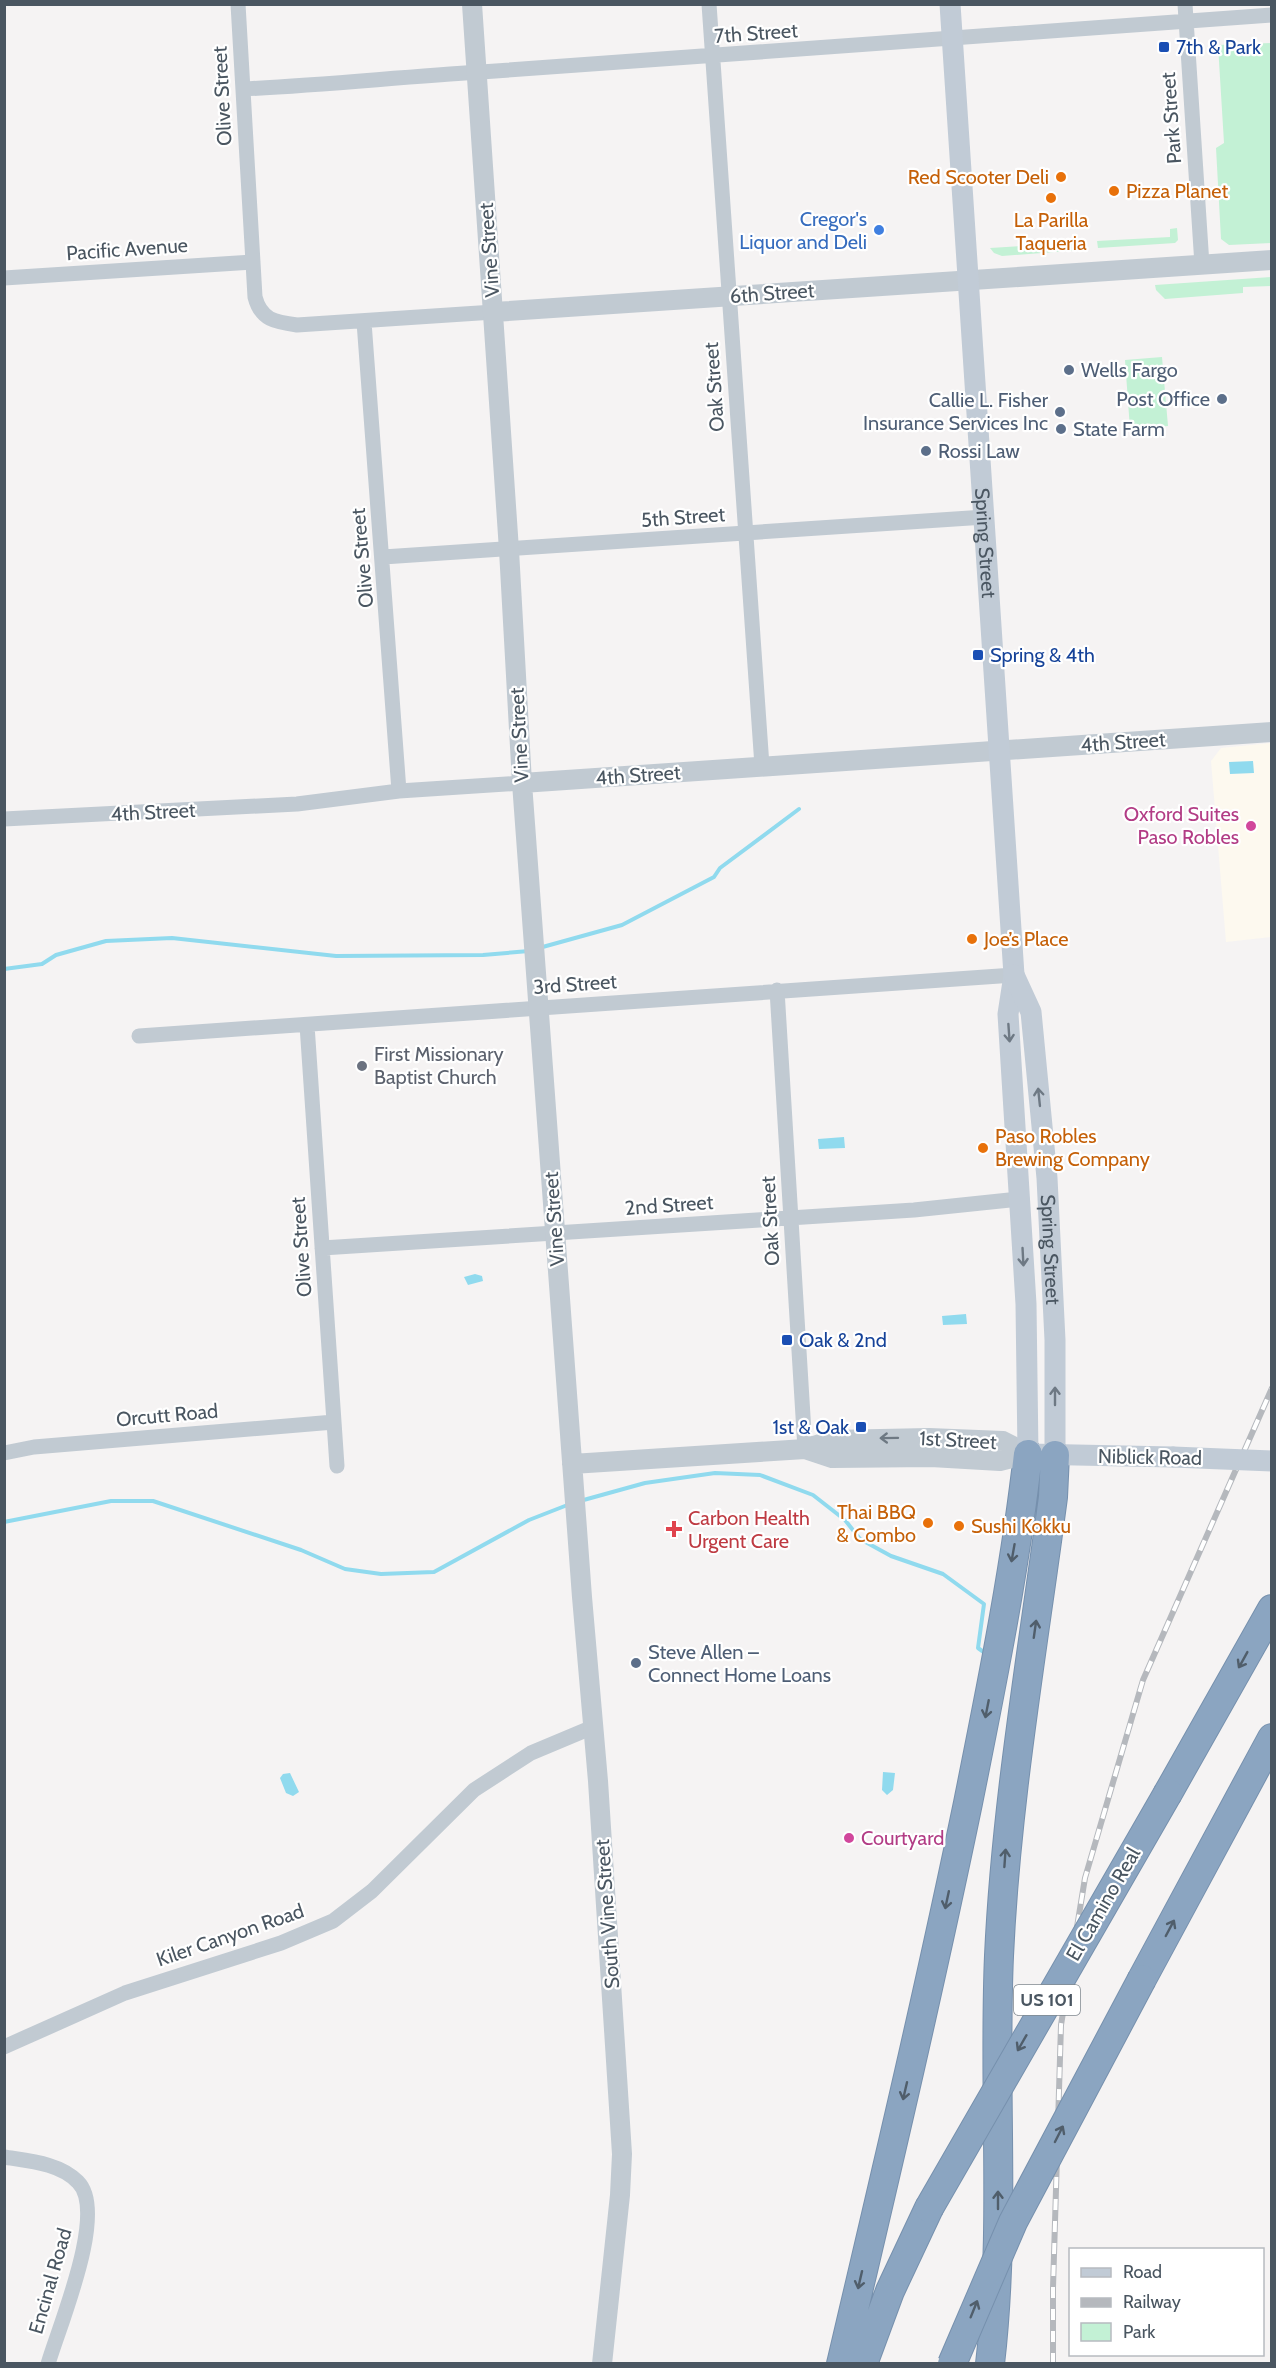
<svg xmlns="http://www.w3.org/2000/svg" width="1276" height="2368" viewBox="0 0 1276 2368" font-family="Cabin,sans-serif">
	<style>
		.commercial { fill: #fdf9ef }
		.green { fill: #c3f1d5 }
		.water { fill: #90daee }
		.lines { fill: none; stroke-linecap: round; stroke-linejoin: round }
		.stream { stroke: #90daee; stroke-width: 4 }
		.motorway-casing { stroke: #7690ad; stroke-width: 30 }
		.minor { stroke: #c1cad2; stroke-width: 15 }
		.tertiary { stroke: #c1cad2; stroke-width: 20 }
		.secondary { stroke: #c1cbd6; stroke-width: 21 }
		.motorway { stroke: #8ba5c1; stroke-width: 28 }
		.rail-casing { stroke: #b5b8bd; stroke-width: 6 }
		.rail { stroke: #fff; stroke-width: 4; stroke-dasharray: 11; stroke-linecap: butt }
		.motorway-bridge-casing { stroke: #7690ad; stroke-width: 30; stroke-linecap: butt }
		.secondary-bridge { stroke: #c1cbd6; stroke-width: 21 }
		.motorway-bridge { stroke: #8ba5c1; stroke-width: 28 }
		.oneway { stroke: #6e7984 }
		.oneway2 { stroke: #6e7983 }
		.oneway3 { stroke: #505e6b }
		.transit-dot { fill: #1a4fb4; stroke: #fff; stroke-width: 2 }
		.food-dot { fill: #e8710a; stroke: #fff; stroke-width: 2 }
		.shop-dot { fill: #3f7fe0; stroke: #fff; stroke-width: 2 }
		.service-dot { fill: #5c6f8a; stroke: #fff; stroke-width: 2 }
		.hotel-dot { fill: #d1479c; stroke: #fff; stroke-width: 2 }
		.worship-dot { fill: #6b7280; stroke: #fff; stroke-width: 2 }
		.health-dot { fill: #e0444e; stroke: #fff; stroke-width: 2 }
		.labels { text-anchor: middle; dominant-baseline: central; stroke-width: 4.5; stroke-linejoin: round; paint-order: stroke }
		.shield { fill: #fff; stroke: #808990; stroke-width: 1.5 }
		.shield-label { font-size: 18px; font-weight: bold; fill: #4a5661 }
		.street-label { font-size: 20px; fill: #4a5661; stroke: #fff }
		.transit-label { font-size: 20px; fill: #164399; stroke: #fff; text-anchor: start }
		.food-label { font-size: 20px; fill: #c56008; stroke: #fff; text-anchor: start }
		.shop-label { font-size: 20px; fill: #366cbe; stroke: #fff; text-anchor: end }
		.service-label { font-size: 20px; fill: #4e5e75; stroke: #fff; text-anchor: start }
		.hotel-label { font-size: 20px; fill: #b23c85; stroke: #fff; text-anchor: end }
		.worship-label { font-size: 20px; fill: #5b616d; stroke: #fff; text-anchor: start }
		.health-label { font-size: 20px; fill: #be3a42; stroke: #fff; text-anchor: start }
	</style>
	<rect width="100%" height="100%" fill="#f5f3f3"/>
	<path class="commercial" d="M1271,743V937L1226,942L1211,761L1221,748Z"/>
	<path class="green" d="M1271,43V243L1229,245L1221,239L1216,148L1224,143L1218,45Z
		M1177,228L1178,240L1175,243L1098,248L1097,241L1170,237V229Z
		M1080,242L1081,250L1002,256L994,253L990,248Z
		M1271,277V286L1243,287V293L1165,299L1156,290L1155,285Z
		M1162,357L1168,426L1130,429L1125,360Z"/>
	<path class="water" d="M1253,761L1254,773L1230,774L1229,762Z
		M844,1137L845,1148L819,1149L818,1139Z
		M475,1274L482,1276L483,1281L468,1285L464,1277Z
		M966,1314L967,1324L943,1325L942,1316Z
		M883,1772L895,1773L893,1790L887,1795L882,1790Z
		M290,1773L299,1792L293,1796L286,1793L280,1778L283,1774Z"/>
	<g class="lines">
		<path class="stream" d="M539,948L622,925L714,877L720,868L799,809
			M4,969L42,964L56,955L106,941L172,938L336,956L483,955L529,951
			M580,1501L645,1483L715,1473L760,1475L813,1495L845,1520L860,1539L891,1556L943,1574L984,1604L978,1648L985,1653
			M4,1522L111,1501H153L301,1550L345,1569L381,1574L434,1572L529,1520L570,1504"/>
		<defs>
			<path id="motorway" d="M1168,1793L1272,1609
				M1142,1979L1272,1738
				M841,2364C885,2177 929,1991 968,1803C991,1688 1015,1571 1028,1454
				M863,2364L890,2291L929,2208
				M990,2364C1006,2228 993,2092 999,1956C1006,1802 1033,1649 1053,1497L1055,1455"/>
		</defs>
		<use href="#motorway" class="motorway-casing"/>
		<path class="minor" d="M238,4L255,297C261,320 275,322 297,325L494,312
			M709,4L762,766
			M1185,4L1202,265
			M243,89C322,85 401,77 481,72C744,54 1008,35 1272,15
			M4,278L253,262
			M364,322L399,791
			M383,557L985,517
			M4,819L297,804L399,791L522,783
			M777,990L805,1449
			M307,1025L337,1466
			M139,1036L1014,975
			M322,1248L914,1210L1019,1199
			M4,1453L34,1447L334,1422
			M4,2047L125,1993L281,1943L333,1921L372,1891L474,1790L531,1753L593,1727
			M4,2157C29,2161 60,2163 78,2182C108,2212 59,2326 48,2364"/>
		<path class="tertiary" d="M472,4L509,550L522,783L582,1597L598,1781L622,2154L620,2195L602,2364
			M494,312L1272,260
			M522,783L1272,732
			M805,1449L832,1458L931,1457L1000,1461L1028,1454
			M572,1464L805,1449L832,1440L929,1438L1003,1441L1028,1454"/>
		<g class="secondary">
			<path id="s1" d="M950,4L1014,975L1008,1014L1026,1304L1028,1454L1173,1457"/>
			<path id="s2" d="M1014,975L1031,1012L1047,1178L1055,1340V1455"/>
		</g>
		<use href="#motorway" class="motorway"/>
		<defs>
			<path id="rail" d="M1053,2364V2288L1061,2025L1085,1878L1143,1680L1272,1388"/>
		</defs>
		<use href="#rail" class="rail-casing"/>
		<use href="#rail" class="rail"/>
		<defs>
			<path id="motorway-bridge" d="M929,2208L1168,1793
				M952,2364L1013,2222L1142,1979"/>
		</defs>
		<use href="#motorway-bridge" class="motorway-bridge-casing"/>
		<path class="secondary-bridge" d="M1173,1457L1272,1461"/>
		<use href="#motorway-bridge" class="motorway-bridge"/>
	</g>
	<defs><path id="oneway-shaft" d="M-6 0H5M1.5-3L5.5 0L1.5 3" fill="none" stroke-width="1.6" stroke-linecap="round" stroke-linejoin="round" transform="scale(1.5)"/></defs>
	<g class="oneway">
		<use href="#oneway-shaft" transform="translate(1009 1033) rotate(86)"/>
		<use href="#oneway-shaft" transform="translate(1039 1097) rotate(-96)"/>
		<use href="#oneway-shaft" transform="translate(1023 1257) rotate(87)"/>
		<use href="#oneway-shaft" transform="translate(1055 1396) rotate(-90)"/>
	</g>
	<use class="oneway2" href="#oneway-shaft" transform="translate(889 1438) rotate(179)"/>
	<g class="oneway3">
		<use href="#oneway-shaft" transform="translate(1013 1553) rotate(100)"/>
		<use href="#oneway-shaft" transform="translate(1035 1629) rotate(-82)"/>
		<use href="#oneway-shaft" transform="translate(1243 1660) rotate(119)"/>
		<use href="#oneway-shaft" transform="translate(987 1709) rotate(101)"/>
		<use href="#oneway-shaft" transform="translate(1005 1858) rotate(-86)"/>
		<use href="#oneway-shaft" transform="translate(947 1900) rotate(102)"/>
		<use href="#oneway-shaft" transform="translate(1170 1928) rotate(-62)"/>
		<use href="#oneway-shaft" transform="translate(1022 2043) rotate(120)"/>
		<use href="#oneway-shaft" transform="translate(905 2091) rotate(103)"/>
		<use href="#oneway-shaft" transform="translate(1059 2134) rotate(-63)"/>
		<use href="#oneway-shaft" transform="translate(998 2200) rotate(-90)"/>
		<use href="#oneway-shaft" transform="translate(860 2280) rotate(103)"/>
		<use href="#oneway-shaft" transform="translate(974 2309) rotate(-68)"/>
	</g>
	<g class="transit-dot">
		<rect x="1158" y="41" width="12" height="12" rx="3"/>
		<rect x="972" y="649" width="12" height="12" rx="3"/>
		<rect x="781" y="1334" width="12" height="12" rx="3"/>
		<rect x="855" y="1421" width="12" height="12" rx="3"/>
	</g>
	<g class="food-dot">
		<circle cx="1061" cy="177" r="6"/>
		<circle cx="1114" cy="191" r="6"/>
		<circle cx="1051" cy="198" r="6"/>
		<circle cx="972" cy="939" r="6"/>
		<circle cx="983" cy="1148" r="6"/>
		<circle cx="928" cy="1523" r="6"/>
		<circle cx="959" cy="1526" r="6"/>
	</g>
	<circle class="shop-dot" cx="879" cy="230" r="6"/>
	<g class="service-dot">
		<circle cx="1069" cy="370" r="6"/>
		<circle cx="1222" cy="399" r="6"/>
		<circle cx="1060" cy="412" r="6"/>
		<circle cx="1061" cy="429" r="6"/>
		<circle cx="926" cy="451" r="6"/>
		<circle cx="636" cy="1663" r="6"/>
	</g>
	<g class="hotel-dot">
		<circle cx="1251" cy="826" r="6"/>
		<circle cx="849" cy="1838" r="6"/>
	</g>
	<circle class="worship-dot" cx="362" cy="1066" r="6"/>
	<path class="health-dot" d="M671 1520h6v6h6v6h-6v6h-6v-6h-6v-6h6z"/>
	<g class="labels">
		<rect class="shield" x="1014" y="1985" width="66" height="30" rx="4.5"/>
		<g class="shield-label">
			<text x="1047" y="2000">US 101</text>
		</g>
		<g class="street-label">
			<text transform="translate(756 33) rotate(-4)">7th Street</text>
			<text transform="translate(222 96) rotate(-93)">Olive Street</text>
			<text transform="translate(1171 118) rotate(-94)">Park Street</text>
			<text transform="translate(127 249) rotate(-4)">Pacific Avenue</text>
			<text transform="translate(489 250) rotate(-94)">Vine Street</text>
			<text transform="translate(772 293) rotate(-4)">6th Street</text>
			<text transform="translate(714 387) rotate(-94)">Oak Street</text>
			<text transform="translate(683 517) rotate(-4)">5th Street</text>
			<text stroke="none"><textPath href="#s1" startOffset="540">Spring Street</textPath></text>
			<text transform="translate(362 558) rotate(-95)">Olive Street</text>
			<text transform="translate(519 735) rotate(-93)">Vine Street</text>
			<text transform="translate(1123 742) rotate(-4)">4th Street</text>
			<text transform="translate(638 775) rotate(-4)">4th Street</text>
			<text transform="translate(153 812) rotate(-3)">4th Street</text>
			<text transform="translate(575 984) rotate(-4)">3rd Street</text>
			<text transform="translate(669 1205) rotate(-4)">2nd Street</text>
			<text transform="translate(554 1219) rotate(-94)">Vine Street</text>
			<text transform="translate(770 1221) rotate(-93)">Oak Street</text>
			<text transform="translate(301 1247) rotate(-94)">Olive Street</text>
			<text stroke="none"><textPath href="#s2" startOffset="279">Spring Street</textPath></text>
			<text transform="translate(167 1415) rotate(-5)">Orcutt Road</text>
			<text transform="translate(958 1440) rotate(3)">1st Street</text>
			<text transform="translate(1150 1457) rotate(1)">Niblick Road</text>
			<text transform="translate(1103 1904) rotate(-60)">El Camino Real</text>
			<text transform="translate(607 1914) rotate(-94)">South Vine Street</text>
			<text transform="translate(230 1935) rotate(-19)">Kiler Canyon Road</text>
			<text transform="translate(50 2281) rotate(-74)">Encinal Road</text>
		</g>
		<g class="transit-label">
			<text x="1176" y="47">7th &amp; Park</text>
			<text x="990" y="655">Spring &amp; 4th</text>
			<text x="799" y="1340">Oak &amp; 2nd</text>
			<text x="849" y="1427" text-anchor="end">1st &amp; Oak</text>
		</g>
		<g class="food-label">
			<text x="1049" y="177" text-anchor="end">Red Scooter Deli</text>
			<text x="1126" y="191">Pizza Planet</text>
			<text x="1051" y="220" text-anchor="middle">La Parilla<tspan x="1051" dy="23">Taqueria</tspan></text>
			<text x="984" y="939">Joe’s Place</text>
			<text x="995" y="1136">Paso Robles<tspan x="995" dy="23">Brewing Company</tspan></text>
			<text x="916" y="1512" text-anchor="end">Thai BBQ<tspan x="916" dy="23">&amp; Combo</tspan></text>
			<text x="971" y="1526">Sushi Kokku</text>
		</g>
		<g class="shop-label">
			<text x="867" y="219">Cregor's<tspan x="867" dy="23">Liquor and Deli</tspan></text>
		</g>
		<g class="service-label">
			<text x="1081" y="370">Wells Fargo</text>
			<text x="1210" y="399" text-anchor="end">Post Office</text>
			<text x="1048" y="400" text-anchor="end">Callie L. Fisher<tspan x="1048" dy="23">Insurance Services Inc</tspan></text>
			<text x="1073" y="429">State Farm</text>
			<text x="938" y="451">Rossi Law</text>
			<text x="648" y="1652">Steve Allen –<tspan x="648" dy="23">Connect Home Loans</tspan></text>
		</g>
		<g class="hotel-label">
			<text x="1239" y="814">Oxford Suites<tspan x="1239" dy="23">Paso Robles</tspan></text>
			<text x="861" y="1838" text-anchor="start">Courtyard</text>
		</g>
		<g class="worship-label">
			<text x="374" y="1054">First Missionary<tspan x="374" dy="23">Baptist Church</tspan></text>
		</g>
		<g class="health-label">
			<text x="688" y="1518">Carbon Health<tspan x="688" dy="23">Urgent Care</tspan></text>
		</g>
	</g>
	<rect width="1276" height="2368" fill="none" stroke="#4a5661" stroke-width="12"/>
	<rect x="1069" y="2248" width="195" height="108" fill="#ffffff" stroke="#b7bbc0" stroke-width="1.5"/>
	<rect x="1081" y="2268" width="30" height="9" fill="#c1cbd6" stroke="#b7bbc0" stroke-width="1.5"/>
	<text x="1123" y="2278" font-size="18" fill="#4a5661">Road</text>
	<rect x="1081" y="2298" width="30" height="9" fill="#b5b8bd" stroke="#b7bbc0" stroke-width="1.5"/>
	<text x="1123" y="2308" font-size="18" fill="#4a5661">Railway</text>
	<rect x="1081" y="2323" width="30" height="18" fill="#c3f1d5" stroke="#b7bbc0" stroke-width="1.5"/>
	<text x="1123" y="2338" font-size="18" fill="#4a5661">Park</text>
</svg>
